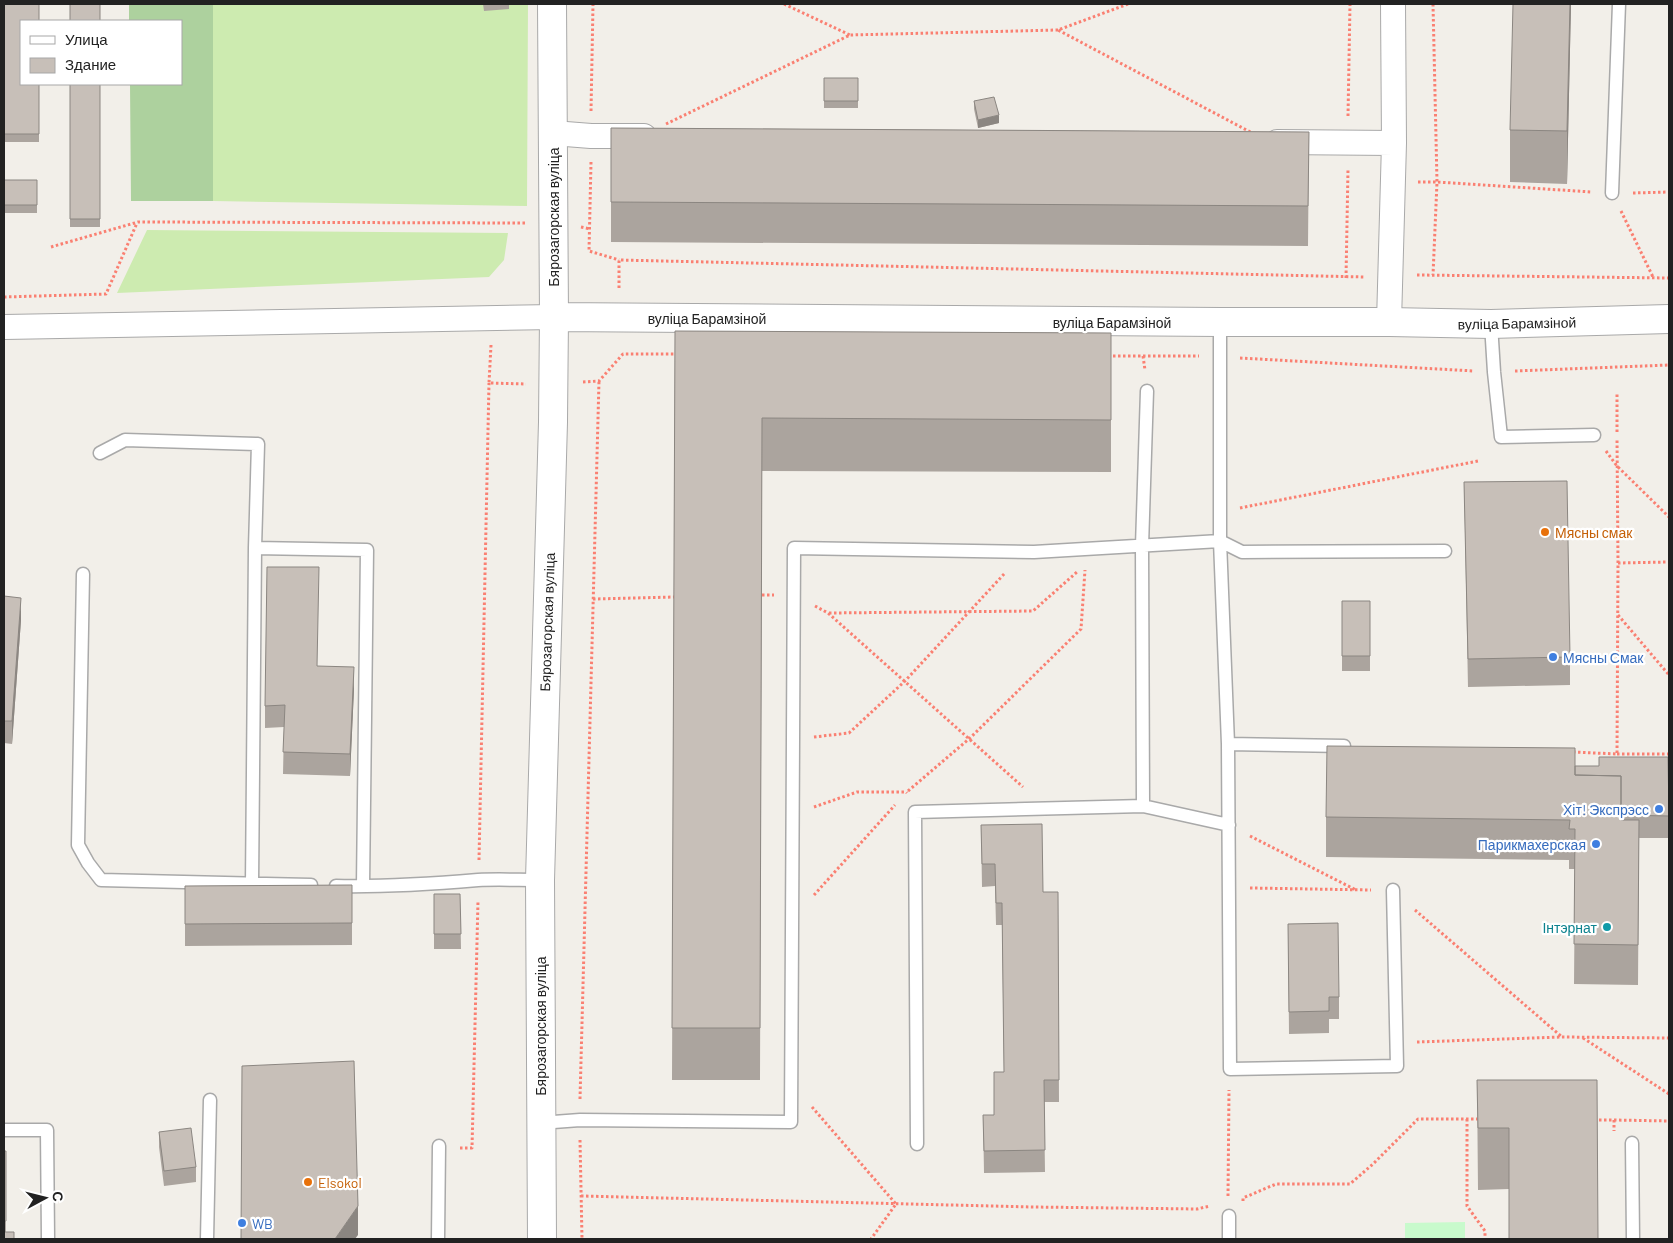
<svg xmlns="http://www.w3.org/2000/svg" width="1673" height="1243" viewBox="0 0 1673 1243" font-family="Barlow,sans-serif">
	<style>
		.grass { fill: #cdebb0 }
		.forest { fill: #add19e }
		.park { fill: #c8facc }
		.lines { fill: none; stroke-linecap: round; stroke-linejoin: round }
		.service-casing { stroke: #a9a9a9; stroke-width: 15 }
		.minor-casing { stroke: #a9a9a9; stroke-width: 26 }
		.tertiary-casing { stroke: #a9a9a9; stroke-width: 30 }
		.path { stroke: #fa8072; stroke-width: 3; stroke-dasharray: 2.5 2.5; stroke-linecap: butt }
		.service { stroke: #fff; stroke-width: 12 }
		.minor { stroke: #fff; stroke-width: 24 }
		.tertiary { stroke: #fff; stroke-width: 28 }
		.wall { fill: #aba49e }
		.shaded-wall { fill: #8b8681 }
		.building { fill: #c7bfb8; stroke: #8b8681 }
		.food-dot { fill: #e8710a; stroke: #fff; stroke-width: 2 }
		.shop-dot { fill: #3f7fe0; stroke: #fff; stroke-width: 2 }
		.culture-dot { fill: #0f9aa8; stroke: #fff; stroke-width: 2 }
		.labels { text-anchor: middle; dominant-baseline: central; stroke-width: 4.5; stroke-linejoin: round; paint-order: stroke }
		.street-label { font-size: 14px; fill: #222; stroke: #fff }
		.food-label { font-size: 14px; fill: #c56008; stroke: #fff; text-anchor: start }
		.shop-label { font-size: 14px; fill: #366cbe; stroke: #fff; text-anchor: start }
		.culture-label { font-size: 14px; fill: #0d838f; stroke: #fff; text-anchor: end }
	</style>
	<rect width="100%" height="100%" fill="#f2efe9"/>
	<path class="grass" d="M213,4H528L527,206L213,201Z
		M147,230L508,233L504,260L489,277L117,293Z"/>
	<path class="forest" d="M129,4H213V201H131L130,84H181V21H129Z"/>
	<path class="park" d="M1465,1222V1239H1405V1223Z"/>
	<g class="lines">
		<defs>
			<path id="service" d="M1612,193L1619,4
				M1220,322V541L1228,744L1344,746
				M1491,324L1494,372L1501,437L1594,435
				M100,453L125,440L258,444L255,548L252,884
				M255,548L367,550L363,886
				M83,574L78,845L88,863L101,880L311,885
				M1228,744L1230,1069L1397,1066L1393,890
				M1143,806L1142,546L1147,391
				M336,886C384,887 431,884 478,880C498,879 519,880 540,880
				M540,1123L580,1120L791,1122L794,548L1034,552L1220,541L1242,552L1445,551
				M4,1130H47L48,1239
				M1632,1143L1633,1239
				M917,1144L915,812L1143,806L1229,825
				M207,1239L210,1100
				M438,1239L439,1146
				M1229,1239V1216"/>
			<path id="minor" d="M553,133L591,136H644
				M1277,142L1394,143
				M1389,322L1394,143L1393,4
				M4,327L554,317"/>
			<path id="tertiary" d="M554,317L1220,322H1389L1491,324L1669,319
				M542,1239L540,880L553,422L554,317L552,4"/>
		</defs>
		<use href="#service" class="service-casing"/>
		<use href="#minor" class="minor-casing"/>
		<use href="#tertiary" class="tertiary-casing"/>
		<path class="path" d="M784,4L850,35
			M1128,4L1058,30L1254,134
			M1433,4L1437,182L1433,275
			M591,111L593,4
			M1348,116L1350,4
			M666,124L850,35L1058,30
			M591,162L589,251L619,260
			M1418,182H1437L1592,192
			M1633,193L1669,192
			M1621,211L1653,277
			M581,227L590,229
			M51,247L138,222L525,223
			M1417,275L1669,278
			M1346,278L1348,169
			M619,288V260L1364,277
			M4,297L106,294L137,223
			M491,345L489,383L526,384
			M1108,356H1199
			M1143,356L1145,370
			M1240,358L1474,371
			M1515,371L1669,365
			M583,382L599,381L623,354H677
			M1617,432V393
			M1606,451L1617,466L1669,517
			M1240,508L1478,461
			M1618,563L1669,562
			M762,595H774
			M593,599L674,597
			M815,606L828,613L1023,787
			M829,613L1033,611L1077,572
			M1618,615L1669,675
			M814,737L849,733L905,681L1005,573
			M1573,752L1617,754L1618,563L1617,438
			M1617,754H1669
			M908,791L970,738L1081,629L1085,570
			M814,807L857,792H906L907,793
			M1250,836L1356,890
			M479,860L489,383
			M1250,888L1371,890
			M814,895L895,805
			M1415,910L1562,1037
			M1583,1038L1669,1094
			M1417,1042L1562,1037L1669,1038
			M580,1099L599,381
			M812,1107L896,1204L871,1239
			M1467,1119V1206L1485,1231V1239
			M1594,1120H1614V1131
			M1614,1120L1669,1121
			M580,1140L582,1239
			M460,1148H472L478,901
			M581,1196L1033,1207L1197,1209L1210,1206
			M1228,1196L1229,1090
			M1243,1201V1198L1276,1184H1350L1373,1164L1418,1119H1481"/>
		<use href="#service" class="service"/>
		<use href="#minor" class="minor"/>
		<use href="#tertiary" class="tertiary"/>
	</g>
	<path class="wall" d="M4,4L39,84V142H4Z
		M483,4H509V9L484,11Z
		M1571,4L1567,184L1510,182V130Z
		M824,78H858V108H824Z
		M70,84H100V227H70Z
		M974,101L999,123L978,128L974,109Z
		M611,128L1309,132L1308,246L611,242Z
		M4,180H37V213H4Z
		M675,331L1111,333V472L762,471L760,1080H672Z
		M1464,482L1570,657V685L1468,687Z
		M4,596L21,620L12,744L4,743Z
		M1342,601H1370V671H1342Z
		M318,666L354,689L350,776L283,774L284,727L265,728V706Z
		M1668,757L1669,838H1639L1638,985L1574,984L1575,869H1569V860L1326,857V817L1599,766Z
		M981,825L1043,892H1058L1059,1102H1044L1045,1172L984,1173L983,1115H994L1004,1072L1002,925H996L995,886L982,887Z
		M352,885V945L185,946V886Z
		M434,894H460L461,949H434Z
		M1288,924L1339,997V1019H1329V1033L1289,1034Z
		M1477,1080L1598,1239L1509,1189L1478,1190Z
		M159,1132L196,1167V1182L164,1186L159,1147Z
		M4,1151H6V1232L4,1239Z"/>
	<path class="shaded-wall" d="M1570,4H1571L1567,184V131Z
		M999,115V123L978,128V120Z
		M21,598V620L12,744V721Z
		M354,667V689L350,776V754Z
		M358,1206V1235L355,1239H335Z"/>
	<path class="building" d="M4,4H39V21H21V84H39V134H4Z
		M70,4H100V21H70Z
		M1513,4H1570L1567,131L1510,130Z
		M824,78H858V101H824Z
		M70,84H100V219H70Z
		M994,97L999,115L978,120L974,101Z
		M611,128L1309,132L1308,206L611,202Z
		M4,180H37V205H4Z
		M675,331L1111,333V420L762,418L760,1028H672Z
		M1567,481L1570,657L1468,659L1464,482Z
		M267,567H319L317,666L354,667L350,754L283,752L285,705L265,706Z
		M4,596L21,598L12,721H4Z
		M1342,601H1370V656H1342Z
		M1327,746L1575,748V775L1621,776V820H1639L1638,945L1574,944L1575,829H1569L1570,820L1326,817Z
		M1599,757H1668L1669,816L1621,815V776L1575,775V766H1599Z
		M1042,824L1043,892H1058L1059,1080H1044L1045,1150L984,1151L983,1115H994V1072H1004L1002,903H996L995,864H982L981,825Z
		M352,885V923L185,924V886Z
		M434,894H460L461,934H434Z
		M1338,923L1339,997H1329V1011L1289,1012L1288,924Z
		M354,1061L358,1206L335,1239H241L242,1066Z
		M1477,1080H1597L1598,1239H1509V1128H1478Z
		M191,1128L196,1167L164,1171L159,1132Z
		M4,1151H6V1221H4Z
		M4,1232H14V1239H4Z"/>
	<g class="food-dot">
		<circle cx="1545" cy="532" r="5"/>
		<circle cx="308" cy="1182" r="5"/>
	</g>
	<g class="shop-dot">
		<circle cx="1553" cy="657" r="5"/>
		<circle cx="1659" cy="809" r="5"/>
		<circle cx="1596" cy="844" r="5"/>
		<circle cx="242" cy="1223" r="5"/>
	</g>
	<circle class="culture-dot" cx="1607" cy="927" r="5"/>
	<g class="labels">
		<g class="street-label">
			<text transform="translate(553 217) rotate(-90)">Бярозагорская вуліца</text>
			<text x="707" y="318">вуліца Барамзіной</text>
			<text x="1112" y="322">вуліца Барамзіной</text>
			<text transform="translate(1517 323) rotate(-1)">вуліца Барамзіной</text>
			<text transform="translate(547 622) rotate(-88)">Бярозагорская вуліца</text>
			<text transform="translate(540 1026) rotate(-90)">Бярозагорская вуліца</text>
		</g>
		<g class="food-label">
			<text x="1555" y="532">Мясны смак</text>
			<text x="318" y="1182">Elsokol</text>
		</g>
		<g class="shop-label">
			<text x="1563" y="657">Мясны Смак</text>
			<text x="1649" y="809" text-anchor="end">Хіт! Экспрэсс</text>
			<text x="1586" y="844" text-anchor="end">Парикмахерская</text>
			<text x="252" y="1223">WB</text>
		</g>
		<g class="culture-label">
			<text x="1597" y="927">Інтэрнат</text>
		</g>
	</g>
	<rect width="1673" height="1243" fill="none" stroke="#222222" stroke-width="10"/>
	<rect x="20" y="20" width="162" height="65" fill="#ffffff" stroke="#a7a7a7"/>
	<rect x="30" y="36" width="25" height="8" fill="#ffffff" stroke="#a7a7a7"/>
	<text x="65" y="45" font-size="15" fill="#222222">Улица</text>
	<rect x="30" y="58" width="25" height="15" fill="#c7bfb8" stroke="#a7a7a7"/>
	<text x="65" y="70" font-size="15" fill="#222222">Здание</text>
	<g transform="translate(45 1198) rotate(83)" stroke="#ffffff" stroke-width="4" paint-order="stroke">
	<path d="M0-4L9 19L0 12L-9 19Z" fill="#222222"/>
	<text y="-8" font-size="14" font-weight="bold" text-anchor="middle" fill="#222222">С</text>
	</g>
</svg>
